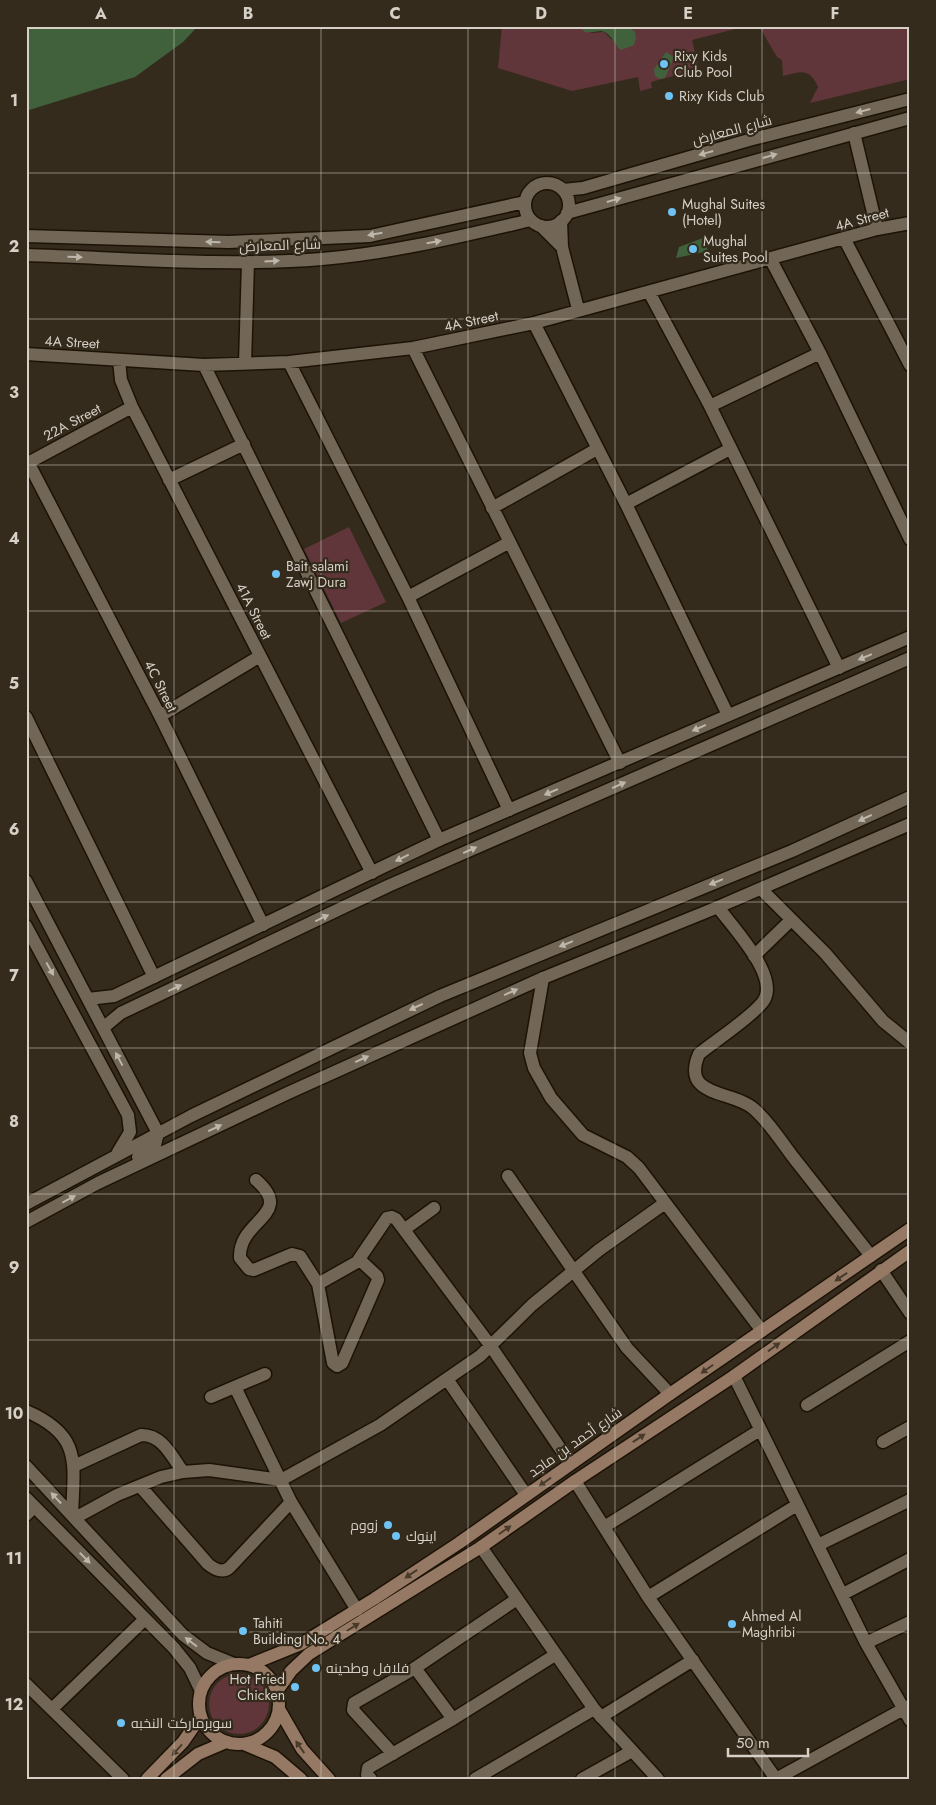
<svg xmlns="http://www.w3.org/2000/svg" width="936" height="1805" viewBox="0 0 936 1805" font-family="Jost,Cairo,sans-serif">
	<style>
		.green { fill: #61363b }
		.water { fill: #40613b }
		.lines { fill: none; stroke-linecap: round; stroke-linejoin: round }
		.minor-casing { stroke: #1c1306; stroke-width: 15 }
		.tertiary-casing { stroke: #1c1306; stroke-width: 15 }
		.secondary-casing { stroke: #1c1306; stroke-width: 15 }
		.minor { stroke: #726756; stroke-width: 12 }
		.tertiary { stroke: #726756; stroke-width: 12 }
		.secondary { stroke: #967964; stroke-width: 12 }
		.oneway { fill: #bdb6ab }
		.oneway2 { fill: #483b2a }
		.grid { fill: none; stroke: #d6d0c7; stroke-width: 1; stroke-opacity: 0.55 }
		.poi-dot { fill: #6ec2f4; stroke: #342b1c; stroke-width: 2 }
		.labels { text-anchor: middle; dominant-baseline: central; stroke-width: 4.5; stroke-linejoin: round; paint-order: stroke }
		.poi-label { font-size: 14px; fill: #d6d0c7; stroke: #342b1c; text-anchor: start }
		.street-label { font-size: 14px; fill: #d6d0c7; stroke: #342b1c }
		.neatline { fill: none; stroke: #d6d0c7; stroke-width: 2 }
		.grid-label { font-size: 16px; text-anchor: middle; font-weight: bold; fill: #d6d0c7 }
	</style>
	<rect width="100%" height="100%" fill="#342b1c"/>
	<path class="green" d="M502,26H578L592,33L604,32L612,40L628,26H747L692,40L699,69L651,82L652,88L640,91L638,77L572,91L498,68Z
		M759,26H910V79L810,103L818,87C809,67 801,72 783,76L782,60L777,57Z
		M349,527L386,602L341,623L304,549Z
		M209 1704a30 30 0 1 1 60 0a30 30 0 1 1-60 0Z"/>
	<path class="water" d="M26,26H198L183,42L135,77L26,111Z
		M578,26H628L635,32L636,38L634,45L621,50C614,45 611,32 601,31C596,31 591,33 585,32Z
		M666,52L674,57L665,78L660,79L655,76L654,69Z
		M703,238L708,251L676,258L679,247Z"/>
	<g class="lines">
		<defs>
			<path id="minor" d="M854,133L877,229
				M561,221L562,247L578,309
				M541,226L562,247
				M845,240L910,365
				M771,260L820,353L910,539
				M649,292L710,406L839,668
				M534,323L626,504L728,715
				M413,348L620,763
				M26,354L204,365L289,362L413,348L534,323L877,229L910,223
				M119,360L121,380L132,407L372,873
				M289,362L408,597L509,810
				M245,364L248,262
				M204,365L439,840
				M710,406L820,353
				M28,462L160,716L263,925
				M26,464L132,407
				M169,480L244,444
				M626,504L730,449
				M492,508L597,449
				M408,597L510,542
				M160,716L260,656
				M26,717L154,977
				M761,889L825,953L883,1021L910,1043
				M718,907C732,927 783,979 762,1003C749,1019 716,1040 699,1054C680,1098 733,1090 754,1109C769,1122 781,1141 793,1157C819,1190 845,1223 871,1256
				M754,956L791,920
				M543,978L530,1053L534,1068L551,1098L583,1135L627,1157L639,1168L762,1331
				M508,1176L627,1348L670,1394
				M256,1180C296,1215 238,1219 240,1258L249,1269L254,1270L292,1254L300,1256L318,1284L333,1363L337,1366L342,1363L378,1280L377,1276L359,1259
				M405,1229L434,1208
				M881,1270L910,1313
				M318,1284L357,1262L387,1218L392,1217L396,1219L490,1345L570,1463
				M734,1376L866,1643L910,1720
				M447,1379L526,1495
				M235,1387L291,1502L357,1610
				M211,1397L265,1374
				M807,1405L910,1341
				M26,1411C82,1435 74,1462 72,1515
				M883,1442L910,1427
				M74,1466L141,1435C162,1434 172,1457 183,1472
				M575,1481L648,1597L776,1779
				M140,1486L208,1564C214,1569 223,1574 230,1567L291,1502
				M26,1515L34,1507
				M75,1518L117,1495L161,1477L183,1472L209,1470L281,1480L380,1425L480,1356L532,1305L599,1250L665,1203
				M604,1527L760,1430
				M818,1545L910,1500
				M843,1594L910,1559
				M648,1597L797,1505
				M866,1643L910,1622
				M415,1668L453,1719
				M26,1684L123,1779
				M52,1709L145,1619
				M601,1717L693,1660
				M393,1754L353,1710L354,1703L415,1668L517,1599
				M371,1779L367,1775L368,1768L453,1719L555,1655
				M475,1779L594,1709
				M582,1779L632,1751
				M776,1779L909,1706"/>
			<path id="tertiary" d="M525 205a22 22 0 1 1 44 0a22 22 0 1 1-44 0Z
				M563,190L583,188L749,140L910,99
				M567,213L910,118
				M26,236L229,242L370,236L525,202
				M26,255C124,258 224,267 322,259C393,253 462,236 531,220
				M26,881L158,1133L155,1145L138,1157
				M26,926L128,1115L130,1132L118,1152
				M88,999L114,996L439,840L910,637
				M103,1028L121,1013L388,886L910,658
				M26,1204L191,1116L440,996L792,851L910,797
				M26,1222L98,1183L288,1093L543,978L718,907L910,824
				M26,1466L183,1635L207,1653L234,1664
				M26,1498L174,1648L190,1668L201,1691
				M481,1547L594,1709L658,1779"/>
			<path id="secondary" d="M199 1704a40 40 0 1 1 80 0a40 40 0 1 1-80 0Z
				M249,1665L301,1644L374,1599L459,1543L670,1394L910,1229
				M277,1691L291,1671L309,1654L481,1547L575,1481L734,1376L910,1251
				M279,1709L302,1749L329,1779
				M244,1744L275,1757L301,1779
				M147,1779L183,1742L201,1716
				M166,1779L198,1754L226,1742"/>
		</defs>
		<use href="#minor" class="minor-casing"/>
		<use href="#tertiary" class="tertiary-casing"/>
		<use href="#secondary" class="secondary-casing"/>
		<use href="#minor" class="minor"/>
		<use href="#tertiary" class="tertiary"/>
		<use href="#secondary" class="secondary"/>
	</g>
	<defs><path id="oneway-solid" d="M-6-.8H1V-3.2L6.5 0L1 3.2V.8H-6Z" transform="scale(1.25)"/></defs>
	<g class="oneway">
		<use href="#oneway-solid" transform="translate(863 111) rotate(165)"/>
		<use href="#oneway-solid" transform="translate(706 153) rotate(164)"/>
		<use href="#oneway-solid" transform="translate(770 156) rotate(-16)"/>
		<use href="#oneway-solid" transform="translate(614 200) rotate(-16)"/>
		<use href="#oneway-solid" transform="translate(375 234) rotate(170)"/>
		<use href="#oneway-solid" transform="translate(213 242) rotate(-178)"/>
		<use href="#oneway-solid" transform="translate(434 242) rotate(-10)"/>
		<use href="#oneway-solid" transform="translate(75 257) rotate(2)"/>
		<use href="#oneway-solid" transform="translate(272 261) rotate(-3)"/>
		<use href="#oneway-solid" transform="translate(865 657) rotate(157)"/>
		<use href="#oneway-solid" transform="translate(699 728) rotate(156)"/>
		<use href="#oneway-solid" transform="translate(619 785) rotate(-24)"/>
		<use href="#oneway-solid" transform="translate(551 792) rotate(157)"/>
		<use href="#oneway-solid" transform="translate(865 818) rotate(155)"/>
		<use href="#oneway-solid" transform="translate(470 850) rotate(-24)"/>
		<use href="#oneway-solid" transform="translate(402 858) rotate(154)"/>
		<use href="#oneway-solid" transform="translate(716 882) rotate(158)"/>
		<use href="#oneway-solid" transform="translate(322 918) rotate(-26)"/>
		<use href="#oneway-solid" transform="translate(566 944) rotate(158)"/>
		<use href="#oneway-solid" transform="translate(50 969) rotate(61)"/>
		<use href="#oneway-solid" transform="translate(175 988) rotate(-25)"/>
		<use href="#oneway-solid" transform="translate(511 992) rotate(-24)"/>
		<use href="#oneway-solid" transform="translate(416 1007) rotate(155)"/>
		<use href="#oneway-solid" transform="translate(119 1059) rotate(-118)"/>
		<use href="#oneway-solid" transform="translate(362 1059) rotate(-24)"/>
		<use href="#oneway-solid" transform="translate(215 1128) rotate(-25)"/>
		<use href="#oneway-solid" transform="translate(69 1199) rotate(-28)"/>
		<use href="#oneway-solid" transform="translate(56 1498) rotate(-133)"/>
		<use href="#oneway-solid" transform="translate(85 1558) rotate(45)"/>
		<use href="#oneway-solid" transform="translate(191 1642) rotate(-143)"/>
	</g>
	<g class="oneway2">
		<use href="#oneway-solid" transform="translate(841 1277) rotate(146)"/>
		<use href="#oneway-solid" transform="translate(774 1347) rotate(-36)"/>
		<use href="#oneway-solid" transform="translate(707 1369) rotate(145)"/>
		<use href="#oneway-solid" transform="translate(639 1438) rotate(-34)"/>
		<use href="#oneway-solid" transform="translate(545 1482) rotate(144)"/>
		<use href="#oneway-solid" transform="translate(505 1530) rotate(-35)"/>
		<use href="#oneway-solid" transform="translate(411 1574) rotate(146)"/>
		<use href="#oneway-solid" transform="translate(353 1627) rotate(-32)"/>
		<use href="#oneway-solid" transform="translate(300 1747) rotate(-125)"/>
		<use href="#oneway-solid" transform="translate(177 1750) rotate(132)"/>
	</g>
	<path class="grid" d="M174,26V1779M321,26V1779M468,26V1779M615,26V1779M762,26V1779M26,173H910M26,319H910M26,465H910M26,611H910M26,757H910M26,902H910M26,1048H910M26,1194H910M26,1340H910M26,1486H910M26,1632H910"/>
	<g class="poi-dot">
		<circle cx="664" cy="64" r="5"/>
		<circle cx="669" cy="96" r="5"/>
		<circle cx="672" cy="212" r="5"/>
		<circle cx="693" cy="249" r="5"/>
		<circle cx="276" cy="574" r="5"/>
		<circle cx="388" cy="1525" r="5"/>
		<circle cx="396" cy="1536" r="5"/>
		<circle cx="732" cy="1624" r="5"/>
		<circle cx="243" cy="1631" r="5"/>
		<circle cx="316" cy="1668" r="5"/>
		<circle cx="295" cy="1687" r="5"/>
		<circle cx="121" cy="1723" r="5"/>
	</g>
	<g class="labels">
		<g class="poi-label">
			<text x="674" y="56">Rixy Kids<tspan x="674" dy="16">Club Pool</tspan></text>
			<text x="679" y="96">Rixy Kids Club</text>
			<text x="682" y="204">Mughal Suites<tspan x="682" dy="16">(Hotel)</tspan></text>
			<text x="703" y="241">Mughal<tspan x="703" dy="16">Suites Pool</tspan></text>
			<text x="286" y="566">Bait salami<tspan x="286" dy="16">Zawj Dura</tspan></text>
			<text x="378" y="1525" text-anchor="end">زووم</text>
			<text x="406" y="1536">اينوك</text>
			<text x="742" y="1616">Ahmed Al<tspan x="742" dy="16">Maghribi</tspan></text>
			<text x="253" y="1623">Tahiti<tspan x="253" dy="16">Building No. 4</tspan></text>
			<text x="326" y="1668">فلافل وطحينه</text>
			<text x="285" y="1679" text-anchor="end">Hot Fried<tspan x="285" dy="16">Chicken</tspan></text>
			<text x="131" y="1723">سوبرماركت النخبه</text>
		</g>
		<g class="street-label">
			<text transform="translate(732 130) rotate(-15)">شارع المعارض</text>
			<text transform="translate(862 219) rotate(-15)">4A Street</text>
			<text transform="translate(280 245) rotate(-2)">شارع المعارض</text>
			<text transform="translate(471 321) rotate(-12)">4A Street</text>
			<text transform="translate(72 342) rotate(3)">4A Street</text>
			<text transform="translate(72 422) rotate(-28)">22A Street</text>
			<text transform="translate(254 611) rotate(63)">41A Street</text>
			<text transform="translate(161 686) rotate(63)">4C Street</text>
			<text transform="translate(575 1442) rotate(-35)">شارع أحمد بن ماجد</text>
		</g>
	</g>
	<rect width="936" height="1805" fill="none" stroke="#342b1c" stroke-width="55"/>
	<path d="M728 1748v8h80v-8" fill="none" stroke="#d6d0c7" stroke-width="2.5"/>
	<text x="736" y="1748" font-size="15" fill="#d6d0c7" stroke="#342b1c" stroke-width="4" paint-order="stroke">50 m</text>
	<rect x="28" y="28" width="880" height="1750" class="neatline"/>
	<g class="grid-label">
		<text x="101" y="19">A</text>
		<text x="248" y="19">B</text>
		<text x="395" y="19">C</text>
		<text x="541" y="19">D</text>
		<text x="688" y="19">E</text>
		<text x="835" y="19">F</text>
		<text x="14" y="106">1</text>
		<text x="14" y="252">2</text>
		<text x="14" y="398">3</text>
		<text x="14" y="544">4</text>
		<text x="14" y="689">5</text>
		<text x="14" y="835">6</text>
		<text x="14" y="981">7</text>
		<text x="14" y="1127">8</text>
		<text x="14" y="1273">9</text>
		<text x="14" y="1419">10</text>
		<text x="14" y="1564">11</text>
		<text x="14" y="1710">12</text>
	</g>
</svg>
